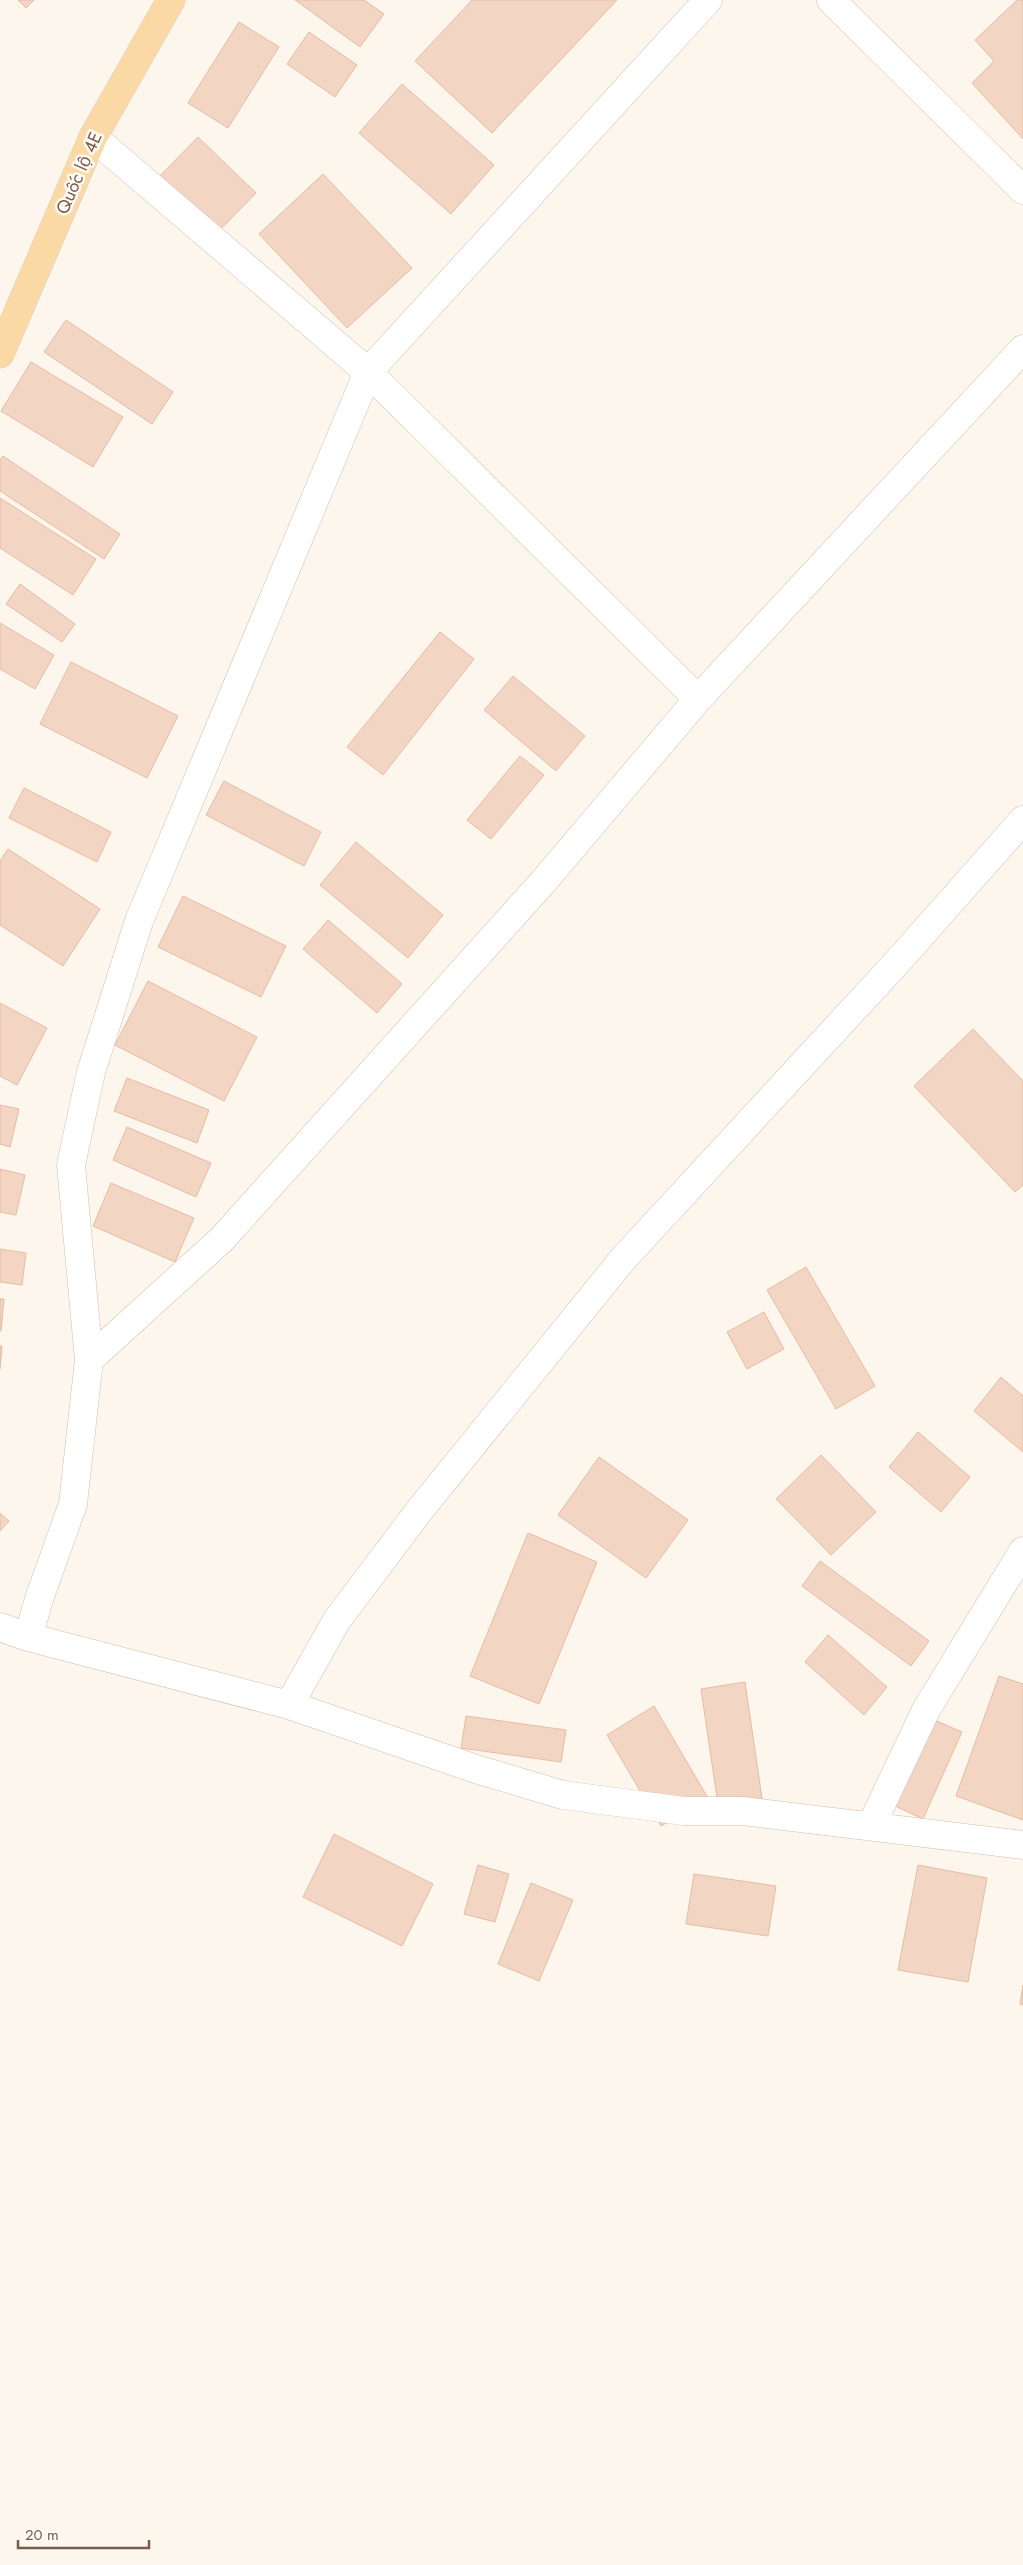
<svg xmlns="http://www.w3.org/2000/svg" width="1023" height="2565" viewBox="0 0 1023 2565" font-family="Jost,sans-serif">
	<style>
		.building { fill: #f3d5c3; stroke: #e6bba3 }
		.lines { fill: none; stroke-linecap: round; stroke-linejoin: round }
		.minor-casing { stroke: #d1beb0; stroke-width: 29 }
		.major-casing { stroke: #dad1cd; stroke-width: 29 }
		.minor { stroke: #fff; stroke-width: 28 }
		.major { stroke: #fbd9a5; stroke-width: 28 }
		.labels { text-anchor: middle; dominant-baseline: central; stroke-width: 5; stroke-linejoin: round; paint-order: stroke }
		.street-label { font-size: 18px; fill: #7a5c4d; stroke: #fffaf3 }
	</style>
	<rect width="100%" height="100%" fill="#fdf6ec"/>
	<path class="building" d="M18,0H34L26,8Z
		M295,0H364L384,14L360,47Z
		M472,0H617L492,133L415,61Z
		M1017,0H1023V139L972,83L994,61L975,40Z
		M239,22L279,47L228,128L188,103Z
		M309,32L357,65L335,97L287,64Z
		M402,84L494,165L451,214L359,133Z
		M198,137L256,193L210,240L152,184Z
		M323,174L412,268L347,328L259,234Z
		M66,320L173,392L152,424L44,352Z
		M31,362L123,417L93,467L1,411Z
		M3,456L120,534L104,559L0,491V460Z
		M0,498L96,559L73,595L0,548Z
		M20,584L75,624L62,642L6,604Z
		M0,623L54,655L35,689L0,669Z
		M440,632L474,659L383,775L347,747Z
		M71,662L178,716L147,778L40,724Z
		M513,676L585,736L556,771L484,710Z
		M520,756L544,775L491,839L467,820Z
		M224,781L321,832L304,866L206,815Z
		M24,788L111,832L97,862L9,818Z
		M356,842L443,915L408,958L320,885Z
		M8,849L100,909L63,966L0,925V861Z
		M183,896L286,946L261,997L158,947Z
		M328,920L402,984L377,1013L303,949Z
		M148,981L257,1037L224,1101L115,1045Z
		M0,1003L47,1028L17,1085L0,1076Z
		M973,1029L1023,1081V1185L1015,1192L914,1086Z
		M127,1078L209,1110L197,1143L114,1111Z
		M0,1105L19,1109L10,1147L0,1144Z
		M127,1127L211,1163L196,1197L113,1160Z
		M0,1169L25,1175L16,1215L0,1212Z
		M111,1183L194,1218L175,1262L93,1226Z
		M0,1249L26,1253L22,1285L0,1282Z
		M806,1267L875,1386L836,1409L767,1290Z
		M0,1299H4L1,1331H0Z
		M764,1312L784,1349L747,1369L727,1332Z
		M0,1346H2L0,1369Z
		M1001,1377L1023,1396V1452L974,1411Z
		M918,1432L970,1477L941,1512L889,1467Z
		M821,1455L876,1512L831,1555L776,1499Z
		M599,1457L688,1520L646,1578L558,1515Z
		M0,1513L9,1521L0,1531Z
		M528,1533L597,1562L539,1704L470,1676Z
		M820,1561L929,1641L911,1666L802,1586Z
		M828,1635L887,1687L864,1715L805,1662Z
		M999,1676L1023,1684V1820L956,1796Z
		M745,1682L764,1812L720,1818L701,1689Z
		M654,1706L708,1798L661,1826L607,1735Z
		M466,1716L566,1730L561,1762L461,1748Z
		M932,1719L962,1732L923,1819L893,1805Z
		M334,1834L433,1884L402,1946L303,1897Z
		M478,1865L509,1874L495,1922L464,1914Z
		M918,1865L987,1878L968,1982L898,1970Z
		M694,1874L776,1886L768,1936L686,1924Z
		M531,1883L573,1900L539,1981L498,1964Z
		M1023,1985V2005L1020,2004Z"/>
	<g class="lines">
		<defs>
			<path id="minor" d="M831,0L1023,190
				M93,137L368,372L698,699
				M89,1360L222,1239L543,882L698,699L1023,349
				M0,1627L28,1637L289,1705L479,1770L563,1795L684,1811H743L1023,1845
				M28,1637L39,1599L73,1504L89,1360L71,1165L91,1072L139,921L368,372L708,0
				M289,1705L337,1620L419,1511L623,1259L900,959L1023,820
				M871,1826L926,1710L1023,1551"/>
			<path id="major" d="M0,354L93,137L171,0"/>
		</defs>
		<use href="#minor" class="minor-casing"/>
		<use href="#major" class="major-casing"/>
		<use href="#minor" class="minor"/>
		<use href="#major" class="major"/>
	</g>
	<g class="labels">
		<g class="street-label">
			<text transform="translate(79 173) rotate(-66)">Quốc lộ 4E</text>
		</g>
	</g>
	<path d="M18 2540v8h131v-8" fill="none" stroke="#7a5c4d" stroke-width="2.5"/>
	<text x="25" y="2540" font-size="15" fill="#7a5c4d" stroke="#fffaf3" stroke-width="4" paint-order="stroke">20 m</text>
</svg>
